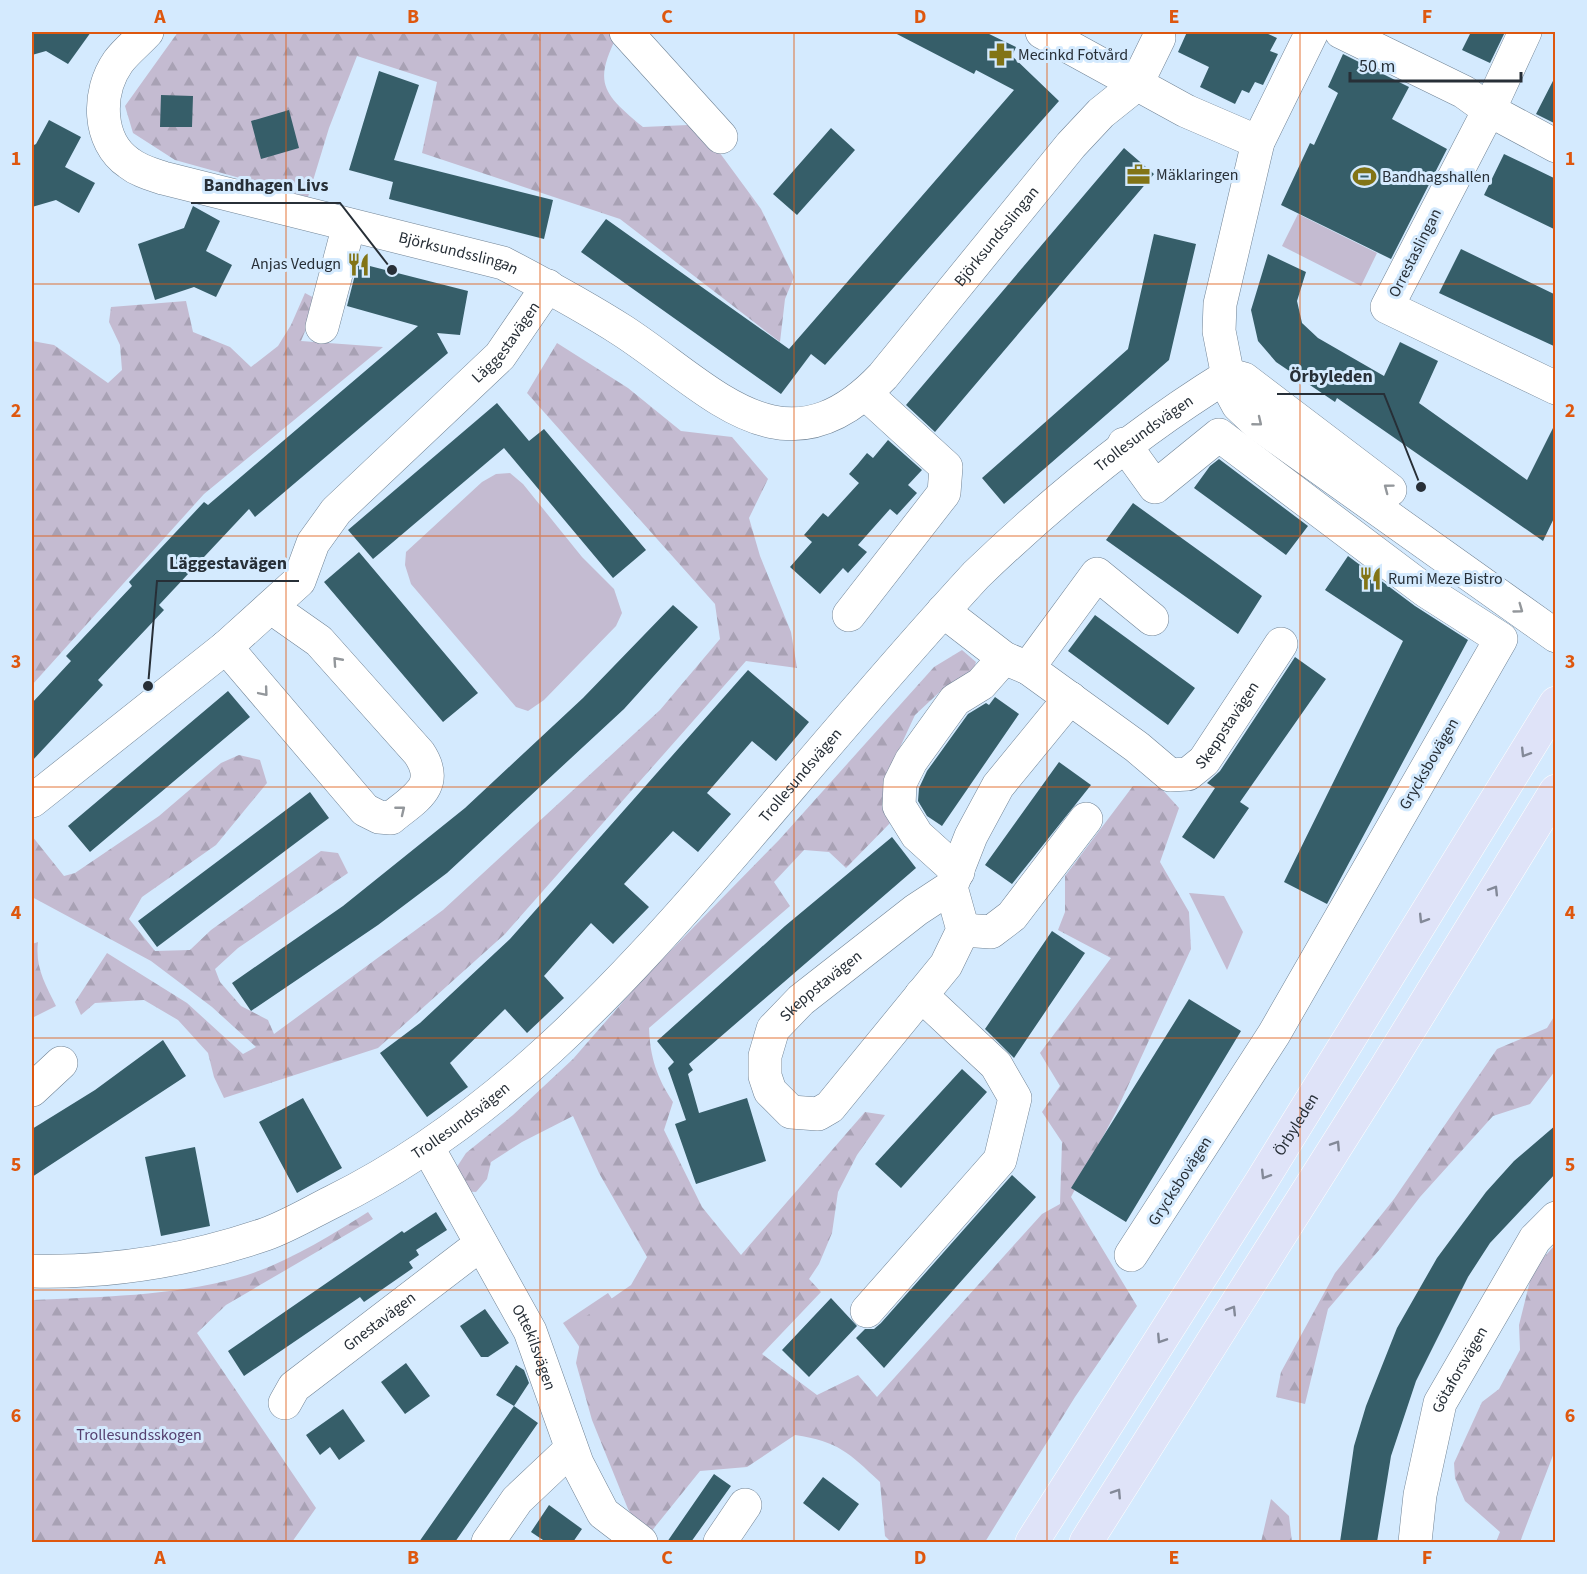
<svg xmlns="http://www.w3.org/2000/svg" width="1587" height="1574" viewBox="0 0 1587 1574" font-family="'Source Sans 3',sans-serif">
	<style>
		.green { fill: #c4bbd1 }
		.forest { fill: url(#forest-firs) }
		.building { fill: #365e69 }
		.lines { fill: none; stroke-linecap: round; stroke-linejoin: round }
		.minor-casing { stroke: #708395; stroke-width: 34 }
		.major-casing { stroke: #fff; stroke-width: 34 }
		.minor { stroke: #fff; stroke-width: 33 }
		.major { stroke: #dfe3f8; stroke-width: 33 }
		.oneway { stroke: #93979b }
		.oneway2 { stroke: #838998 }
		.grid { fill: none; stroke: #de570e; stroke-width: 1.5; stroke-opacity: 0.55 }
		.labels { text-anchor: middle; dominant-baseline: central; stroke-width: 6; stroke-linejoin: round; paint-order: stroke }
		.poi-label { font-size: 16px; fill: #272f37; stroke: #d4eafe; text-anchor: start }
		.street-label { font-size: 16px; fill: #272f37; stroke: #d4eafe }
		.park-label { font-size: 16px; fill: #564170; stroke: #d4eafe }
		.leader { fill: none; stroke: #272f37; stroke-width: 2 }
		.callout-dot { fill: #272f37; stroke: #d4eafe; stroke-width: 2 }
		.callout-label { font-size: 18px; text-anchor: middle; font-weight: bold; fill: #272f37; stroke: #d4eafe; stroke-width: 6; stroke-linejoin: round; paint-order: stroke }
		.neatline { fill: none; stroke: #de570e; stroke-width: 2 }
		.grid-label { font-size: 20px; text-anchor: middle; font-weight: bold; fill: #de570e }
	</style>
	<defs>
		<pattern id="forest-firs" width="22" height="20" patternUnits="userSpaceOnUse" patternTransform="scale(1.5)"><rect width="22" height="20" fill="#c4bbd1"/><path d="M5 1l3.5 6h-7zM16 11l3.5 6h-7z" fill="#a8a1b4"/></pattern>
	</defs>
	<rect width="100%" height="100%" fill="#d4eafe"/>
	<path class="green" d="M1298,214L1377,253L1361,286L1282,246Z
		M510,473L523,484L582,557L614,589L622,613L616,626L544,700L528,711L516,707L411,584L405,565L406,552L482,482L496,474Z
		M1189,893L1224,896L1243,932L1227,970Z
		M608,1293L632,1328L587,1358L563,1323Z"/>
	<path class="forest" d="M178,32H616L618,34C593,83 602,93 643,127L688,125L703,130L761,209L794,277L785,299L780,342L620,219L422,153L437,82L357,56L329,128L308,197L175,160L133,133L125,106Z
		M305,293L318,300L301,341L383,347L204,494L32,685V341L54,345L108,383L122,370L120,345L109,322L111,307L186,301L193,332L230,347L251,367L278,346L291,325Z
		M557,343L628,388L681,431L732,437L768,479L749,518L760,556L791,632L797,668L746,661L505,934L378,1048L224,1098L214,1077L208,1053L178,1020L144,1000L95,1003L81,1015L75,1002L107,953L187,1003L243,1054L256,1047L212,1007L151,961L32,897V836L64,876L75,873L159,816L221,763L239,755L260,760L267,783L216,845L142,897L129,919L155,951L190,950L211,930L321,851L338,853L348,873L238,948L215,969L220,982L241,1006L268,1020L274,1034L443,910L660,710L720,639L715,604L527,393Z
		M962,650L976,662L972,674L946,686L915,715L895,758L893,820L846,868L829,852L804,850L774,882L790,906L649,1028C650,1057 657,1078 673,1102L664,1130L702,1207L741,1255L865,1112L885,1115L857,1155L838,1192L832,1233L819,1264L809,1279L821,1292L762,1354L817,1395L858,1375L877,1397L1042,1214L1060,1204L1062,1142L1042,1112L1060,1086L1040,1053L1111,958L1058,930L1065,912V876L1133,786L1160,787L1179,808L1160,862L1189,912L1191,949L1116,1112L1071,1197L1137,1306L1075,1397L985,1542H891L885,1536L880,1482C848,1452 839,1442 795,1435L747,1467L700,1471L646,1538L628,1509L592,1420L576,1363L585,1317L631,1285L647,1257L599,1173L573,1116L522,1142L491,1162L487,1179L476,1192L462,1191L453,1173L466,1153L513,1115L573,1059L641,981L779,840L934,667Z
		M38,942C35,967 45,984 56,1006L32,1018V944Z
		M1555,1015V1071L1530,1104L1493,1116L1420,1197L1380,1249L1328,1309L1305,1404L1276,1397L1281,1372L1335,1273L1394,1199L1497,1049L1547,1028Z
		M368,1212L373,1219L226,1305L197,1333L316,1508L292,1542H32V1300C99,1297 172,1296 237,1278C284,1265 328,1237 368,1212Z
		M1555,1245V1450L1520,1542H1496L1500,1532L1465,1501L1455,1478L1454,1463L1482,1402L1499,1389L1520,1350L1519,1325L1533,1269Z
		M1271,1499L1289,1516L1292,1542H1261Z"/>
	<path class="building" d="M32,32H91L68,64L46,51L32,55Z
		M893,32H985L1016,47L1012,56L1059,101L825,365L811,354L781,394L581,252L606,219L789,349L1014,90L976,70L974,74Z
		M1187,32H1264L1277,38L1270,51L1278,54L1263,85L1255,82L1249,93L1242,90L1235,104L1200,87L1209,67L1178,52Z
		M1471,32H1505L1490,63L1462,50Z
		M1343,54L1409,87L1392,119L1447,149L1391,259L1281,205L1310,143L1314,145L1338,93L1328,87Z
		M379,71L419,85L394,160L553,200L544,239L389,199L393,182L349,170Z
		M1556,75V124L1536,114Z
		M161,95L193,96L192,127H160Z
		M289,110L299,148L261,159L251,121Z
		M49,120L81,137L65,167L95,183L79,213L56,200L32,207V146L36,144Z
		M831,128L855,150L797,215L773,194Z
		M1124,148L1154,174L935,432L906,405Z
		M1504,154L1556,179V230L1484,195Z
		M193,206L220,221L206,251L232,265L216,297L194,287L155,300L138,244L184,228Z
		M1154,234L1196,244L1169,360L1004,504L982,478L1128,349Z
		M1461,249L1556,295V347L1439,293Z
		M1268,254L1306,272L1297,301L1302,323L1318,338L1384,376L1400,342L1438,361L1419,403L1527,480L1556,422V514L1543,541L1337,398L1335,402L1276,362L1258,341L1251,310Z
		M358,263L468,291L460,335L437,333L448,353L255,517L249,509L159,605L164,610L98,680L103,685L32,761V703L71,661L66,656L132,586L129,582L204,502L208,505L418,326L347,306Z
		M497,403L529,441L544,429L646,550L613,578L504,448L373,559L348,530Z
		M888,440L922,470L908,485L917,493L897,515L890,509L858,545L867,552L848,573L843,568L820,594L790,567L812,542L804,535L823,513L828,517L859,483L849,474L858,464L867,453L873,458Z
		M1219,459L1308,526L1286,555L1194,488L1210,466Z
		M1133,503L1262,596L1238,634L1106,540Z
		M359,552L478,693L443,722L324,582Z
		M1348,556L1415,606L1468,640L1327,904L1284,882L1403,641L1325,590Z
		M673,605L698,627L624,709L447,873L378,925L251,1011L232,983L343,906L465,808L583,698Z
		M1095,615L1195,688L1168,725L1068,651Z
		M1295,657L1326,679L1240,802L1249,808L1214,859L1182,837L1215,788L1207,783L1220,771Z
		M748,670L809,722L776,761L752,741L707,793L731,814L698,852L673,831L624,884L649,907L613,944L591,923L544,976L564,998L527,1033L505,1009L450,1063L468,1087L427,1117L380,1053L420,1023L510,939Z
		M228,691L250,717L90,852L68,826Z
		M995,697L1019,714L942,826L927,816L918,801L919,788L927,771L968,714L986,703L989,705Z
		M1059,762L1091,785L1012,884L985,865Z
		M310,792L329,818L157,947L138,921Z
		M892,837L916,868L689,1064L693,1070L688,1074L699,1113L747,1098L766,1161L696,1184L675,1124L686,1120L668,1068L674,1062L657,1041L785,926Z
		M1052,931L1085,953L1014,1058L985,1029Z
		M1189,999L1241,1031L1126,1222L1071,1188Z
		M163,1040L186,1076L32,1177V1129L95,1090Z
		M962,1069L987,1092L901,1188L875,1164Z
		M303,1098L342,1168L297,1193L259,1122Z
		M1556,1125V1173L1490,1243L1468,1277L1416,1381L1391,1456L1377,1542H1340L1354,1446L1366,1406L1397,1328L1437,1258L1486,1192L1514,1161Z
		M195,1147L210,1226L161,1236L145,1157Z
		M1012,1175L1036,1197L884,1368L856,1338L865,1329H874L881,1323Z
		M436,1212L447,1230L416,1250L419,1255L409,1262L413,1268L364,1302L360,1297L244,1376L228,1351L402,1231L404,1233Z
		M831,1298L857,1326L809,1377L782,1350Z
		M485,1309L509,1343L488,1357H481L460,1326Z
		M406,1363L430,1396L405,1414L381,1382Z
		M516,1365L524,1370L529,1383L514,1406L496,1395Z
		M514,1406L538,1423L455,1542H419Z
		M343,1409L365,1441L339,1460L330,1447L320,1455L306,1435Z
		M714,1474L731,1486L691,1542H667Z
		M823,1477L859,1504L839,1531L803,1503Z
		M549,1505L582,1529L573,1542H546L531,1532Z"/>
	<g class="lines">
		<defs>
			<g id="minor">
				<path id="s1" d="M147,32C138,42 126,51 118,62C97,92 97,141 129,163C139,171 151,174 163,178L503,263C543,284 584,306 623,331C712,389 784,481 883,376L1071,145L1101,113L1136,85L1159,38"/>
				<path d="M626,32L721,137"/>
				<path d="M1042,32L1186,111L1258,142"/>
				<path d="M1312,32L1258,142L1220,304L1219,331L1231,392L1238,405L1258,424L1556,636"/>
				<path d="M1341,32L1464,92L1489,110L1556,146"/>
				<path d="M1525,32L1489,110L1387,307L1556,388"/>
				<path d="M322,327L349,225"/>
				<path d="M1229,375L1244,379L1390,490"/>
				<path d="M1124,444L1155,487L1219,435L1426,591L1501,639L1274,1034L1131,1255"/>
				<path id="s2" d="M943,611L1004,658L1028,668L1137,747L1170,775L1188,774L1204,761L1281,644"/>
				<path d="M849,615L944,493L946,467L866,394"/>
				<path d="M226,647L365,810L379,817L391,818C415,798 441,786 419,753L319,641L272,608"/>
				<path d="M1028,668L1097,574L1152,619"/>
				<path id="s3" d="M32,801L226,647L299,581L313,543L336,511L500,356L548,286"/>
				<path d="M958,872L917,835L899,806L900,783L911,761L955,700L981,684L1004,658"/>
				<path id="s4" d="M951,887L963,930L946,965L830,1107L818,1114L791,1112L770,1091L765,1076V1056L773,1029L801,1000L916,910L951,887L971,836L998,786L1070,698"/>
				<path d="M963,930L991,932L1012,916L1086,819"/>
				<path d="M32,1090L61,1063"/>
				<path id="s5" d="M428,1148L530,1331L577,1463L603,1513L641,1542"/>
				<path id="s6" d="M32,1271C111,1273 190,1260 266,1234C288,1226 310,1213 332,1202C494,1122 618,988 735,852C814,760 893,665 976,575C1054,500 1136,432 1229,375"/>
				<path d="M867,1311L1000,1160L1015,1098L996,1065L921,995"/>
				<path id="s7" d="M285,1403L294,1387L481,1244"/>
				<path d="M488,1542L517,1500L571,1449"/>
				<path d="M720,1542L745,1505"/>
				<path id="s8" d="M1415,1542L1420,1495L1440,1403L1535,1239L1556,1218"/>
			</g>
			<g id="major">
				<path id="s9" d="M1032,1542L1261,1182L1556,703"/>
				<path d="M1086,1542L1385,1069L1556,791"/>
			</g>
		</defs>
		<use href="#minor" class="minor-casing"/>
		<use href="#major" class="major-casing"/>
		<use href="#minor" class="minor"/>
		<use href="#major" class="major"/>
	</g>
	<defs><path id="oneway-chevron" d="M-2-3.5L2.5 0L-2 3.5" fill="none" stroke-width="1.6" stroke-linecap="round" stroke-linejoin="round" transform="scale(1.5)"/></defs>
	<g class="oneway">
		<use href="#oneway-chevron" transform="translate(1258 422) rotate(39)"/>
		<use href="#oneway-chevron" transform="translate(1388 488) rotate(-143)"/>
		<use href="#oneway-chevron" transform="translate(1519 609) rotate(36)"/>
		<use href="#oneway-chevron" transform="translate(337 661) rotate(-132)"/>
		<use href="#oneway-chevron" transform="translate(264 692) rotate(50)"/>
		<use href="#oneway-chevron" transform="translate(401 810) rotate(-39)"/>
	</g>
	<g class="oneway2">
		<use href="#oneway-chevron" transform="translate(1525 753) rotate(122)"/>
		<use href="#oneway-chevron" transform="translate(1494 890) rotate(-58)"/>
		<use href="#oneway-chevron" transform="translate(1423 919) rotate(122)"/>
		<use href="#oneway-chevron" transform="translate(1336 1145) rotate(-57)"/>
		<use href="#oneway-chevron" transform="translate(1265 1175) rotate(122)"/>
		<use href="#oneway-chevron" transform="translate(1232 1310) rotate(-58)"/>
		<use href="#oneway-chevron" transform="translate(1161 1339) rotate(123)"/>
		<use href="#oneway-chevron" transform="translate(1117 1493) rotate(-57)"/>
	</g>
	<path class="grid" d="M286,32V1542M540,32V1542M794,32V1542M1047,32V1542M1300,32V1542M32,284H1556M32,536H1556M32,787H1556M32,1038H1556M32,1290H1556"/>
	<defs>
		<symbol id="pharmacy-bare" viewBox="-9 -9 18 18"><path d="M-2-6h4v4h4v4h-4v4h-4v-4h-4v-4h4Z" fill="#827416" stroke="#d4eafe" stroke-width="2.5" paint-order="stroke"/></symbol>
		<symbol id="office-bare" viewBox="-9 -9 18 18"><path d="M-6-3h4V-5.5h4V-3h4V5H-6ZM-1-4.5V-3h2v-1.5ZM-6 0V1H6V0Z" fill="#827416" stroke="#d4eafe" stroke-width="2.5" paint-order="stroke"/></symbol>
		<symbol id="stadium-bare" viewBox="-9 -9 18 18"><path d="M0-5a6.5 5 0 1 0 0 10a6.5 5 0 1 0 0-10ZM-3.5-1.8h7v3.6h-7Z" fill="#827416" stroke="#d4eafe" stroke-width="2.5" paint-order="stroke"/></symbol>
		<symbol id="restaurant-bare" viewBox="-9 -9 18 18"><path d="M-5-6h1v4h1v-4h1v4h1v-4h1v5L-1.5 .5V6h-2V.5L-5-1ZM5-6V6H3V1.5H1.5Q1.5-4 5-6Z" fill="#827416" stroke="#d4eafe" stroke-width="2.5" paint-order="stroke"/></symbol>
	</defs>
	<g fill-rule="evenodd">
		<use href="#pharmacy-bare" x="984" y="38" width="33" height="33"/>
		<use href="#office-bare" x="1122" y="158" width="33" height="33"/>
		<use href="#stadium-bare" x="1348" y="160" width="33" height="33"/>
		<use href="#restaurant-bare" x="342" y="248" width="33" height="33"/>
		<use href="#restaurant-bare" x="1354" y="562" width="33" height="33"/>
	</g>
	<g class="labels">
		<g class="poi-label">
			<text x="1018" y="55">Mecinkd Fotvård</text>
			<text x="1156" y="175">Mäklaringen</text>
			<text x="1382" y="177">Bandhagshallen</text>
			<text x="341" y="264" text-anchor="end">Anjas Vedugn</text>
			<text x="1388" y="579">Rumi Meze Bistro</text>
		</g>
		<g class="street-label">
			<text stroke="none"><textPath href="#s1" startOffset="1161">Björksundsslingan</textPath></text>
			<text transform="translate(1415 253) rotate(-63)">Orrestaslingan</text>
			<text stroke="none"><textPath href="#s1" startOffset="496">Björksundsslingan</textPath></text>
			<text stroke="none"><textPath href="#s3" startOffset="666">Läggestavägen</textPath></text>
			<text stroke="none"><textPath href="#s6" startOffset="1436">Trollesundsvägen</textPath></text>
			<text stroke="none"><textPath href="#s2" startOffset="362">Skeppstavägen</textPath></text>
			<text transform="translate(1429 764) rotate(-60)">Grycksbovägen</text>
			<text stroke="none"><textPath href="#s6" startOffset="950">Trollesundsvägen</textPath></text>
			<text stroke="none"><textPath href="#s4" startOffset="466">Skeppstavägen</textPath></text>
			<text stroke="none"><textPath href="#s6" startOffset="464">Trollesundsvägen</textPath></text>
			<text stroke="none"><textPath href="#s9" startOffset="494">Örbyleden</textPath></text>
			<text transform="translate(1180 1181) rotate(-57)">Grycksbovägen</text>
			<text stroke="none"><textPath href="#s7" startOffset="126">Gnestavägen</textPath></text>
			<text stroke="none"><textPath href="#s5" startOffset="226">Ottekilsvägen</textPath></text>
			<text stroke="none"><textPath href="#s8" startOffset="180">Götaforsvägen</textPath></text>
		</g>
		<g class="park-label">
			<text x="139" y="1435">Trollesundsskogen</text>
		</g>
	</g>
	<path class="leader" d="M392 270L340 203H191M1421 487L1384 394H1277M148 686L157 581H299"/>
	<g class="callout-dot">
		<circle cx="392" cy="270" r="6"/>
		<circle cx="1421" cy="487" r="6"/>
		<circle cx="148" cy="686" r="6"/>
	</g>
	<g class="callout-label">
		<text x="266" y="191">Bandhagen Livs</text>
		<text x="1331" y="382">Örbyleden</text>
		<text x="228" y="569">Läggestavägen</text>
	</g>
	<rect width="1587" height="1574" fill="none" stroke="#d4eafe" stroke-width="66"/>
	<path d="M1350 72v9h171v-9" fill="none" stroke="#272f37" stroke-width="3"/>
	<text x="1359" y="72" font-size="18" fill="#272f37" stroke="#d4eafe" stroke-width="4.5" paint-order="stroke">50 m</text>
	<rect x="33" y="33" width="1521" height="1508" class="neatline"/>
	<g class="grid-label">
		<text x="160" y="23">A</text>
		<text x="413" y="23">B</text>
		<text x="667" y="23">C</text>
		<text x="920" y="23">D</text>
		<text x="1174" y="23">E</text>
		<text x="1427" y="23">F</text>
		<text x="16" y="165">1</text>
		<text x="1570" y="165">1</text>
		<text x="16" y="417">2</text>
		<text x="1570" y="417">2</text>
		<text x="16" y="668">3</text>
		<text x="1570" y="668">3</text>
		<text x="16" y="919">4</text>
		<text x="1570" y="919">4</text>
		<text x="16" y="1171">5</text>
		<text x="1570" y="1171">5</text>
		<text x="16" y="1422">6</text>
		<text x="1570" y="1422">6</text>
		<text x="160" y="1564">A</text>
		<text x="413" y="1564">B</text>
		<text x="667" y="1564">C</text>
		<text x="920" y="1564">D</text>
		<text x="1174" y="1564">E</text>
		<text x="1427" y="1564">F</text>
	</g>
</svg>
